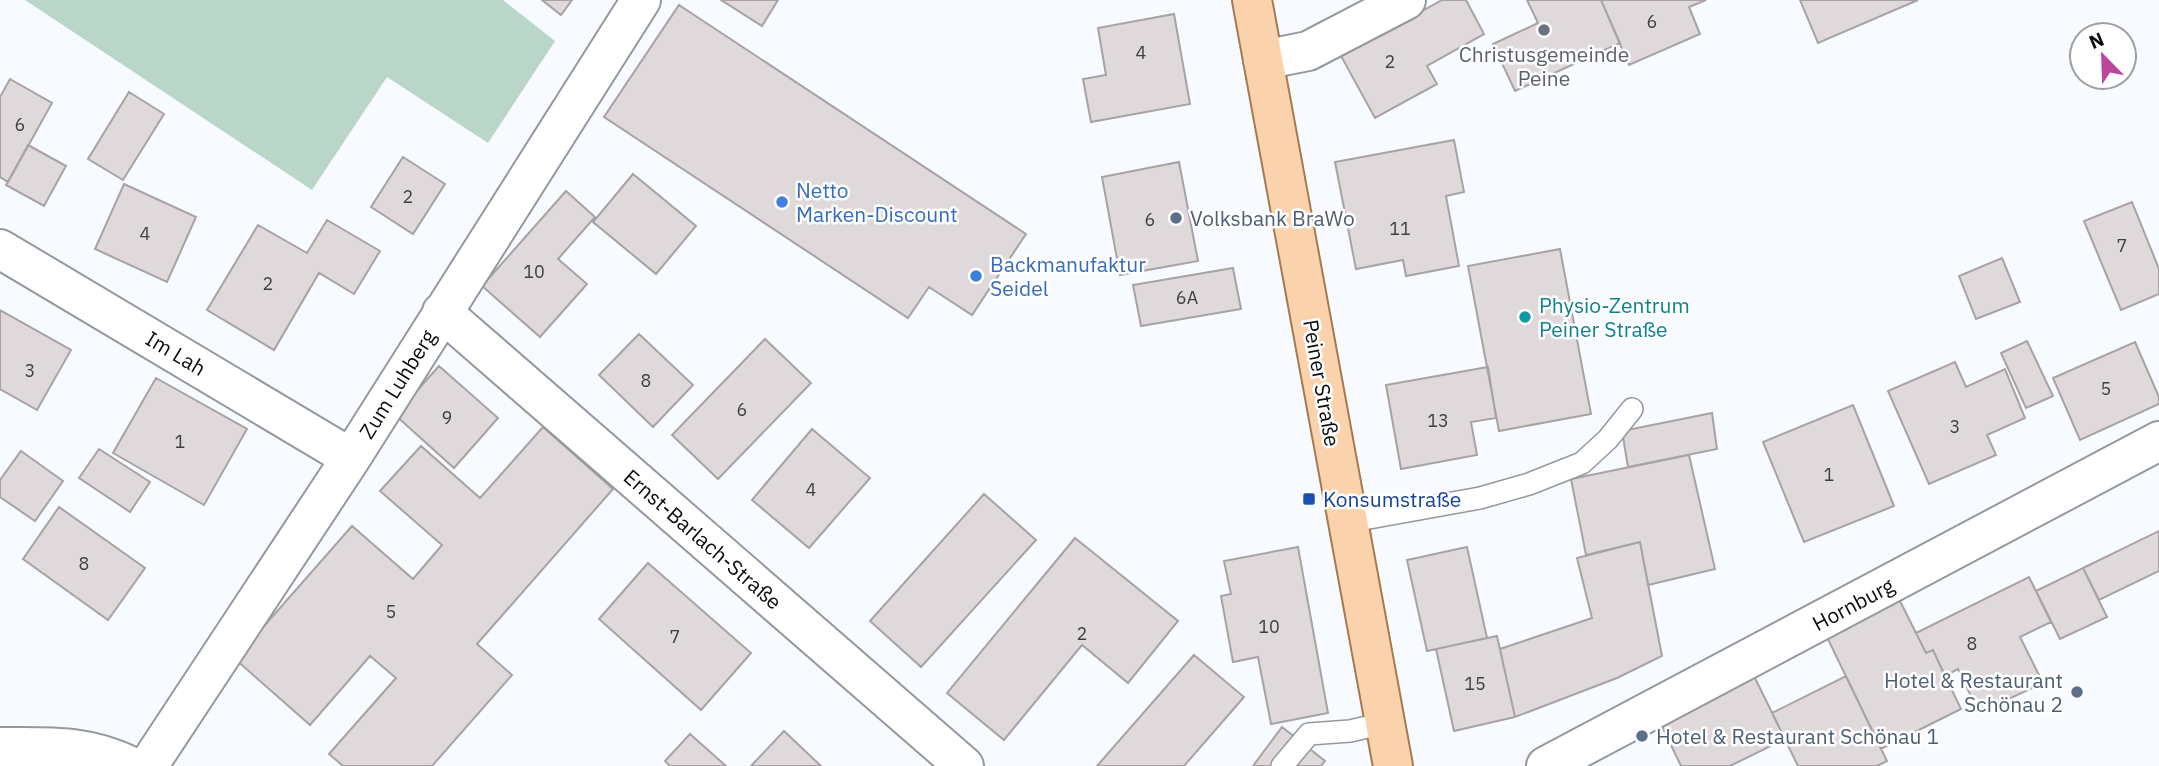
<svg xmlns="http://www.w3.org/2000/svg" width="2159" height="766" viewBox="0 0 2159 766" font-family="'IBM Plex Sans',sans-serif">
	<style>
		.green { fill: #b9d6c8 }
		.building { fill: #dfd9db; stroke: #a8a2a4; stroke-width: 2 }
		.lines { fill: none; stroke-linecap: round; stroke-linejoin: round }
		.lane-casing { stroke: #95989c; stroke-width: 24 }
		.street-casing { stroke: #95989c; stroke-width: 42 }
		.primary-casing { stroke: #a47a51; stroke-width: 42 }
		.lane { stroke: #fff; stroke-width: 21 }
		.street { stroke: #fff; stroke-width: 38 }
		.primary { stroke: #fad3ad; stroke-width: 38 }
		.worship-dot { fill: #6b7280; stroke: #fff; stroke-width: 2.5 }
		.shop-dot { fill: #3f7fe0; stroke: #fff; stroke-width: 2.5 }
		.service-dot { fill: #5c6f8a; stroke: #fff; stroke-width: 2.5 }
		.culture-dot { fill: #0f9aa8; stroke: #fff; stroke-width: 2.5 }
		.transit-dot { fill: #1a4fb4; stroke: #fff; stroke-width: 2.5 }
		.labels { text-anchor: middle; dominant-baseline: central; stroke-width: 5; stroke-linejoin: round; paint-order: stroke }
		.number-label { font-size: 18px; fill: #403f40 }
		.worship-label { font-size: 21px; fill: #5b616d; stroke: #fff }
		.shop-label { font-size: 21px; fill: #366cbe; stroke: #fff; text-anchor: start }
		.service-label { font-size: 21px; fill: #4e5e75; stroke: #fff; text-anchor: start }
		.culture-label { font-size: 21px; fill: #0d838f; stroke: #fff; text-anchor: start }
		.street-label { font-size: 21px; fill: #0b0c0d; stroke: #fff }
		.transit-label { font-size: 21px; fill: #164399; stroke: #fff; text-anchor: start }
	</style>
	<rect width="100%" height="100%" fill="#f7fbff"/>
	<path class="green" d="M25,0H503L555,41L488,143L387,77L312,190Z"/>
	<path class="building" d="M542,0H572L561,15Z
		M721,0H778L762,26Z
		M1442,0H1466L1484,34L1427,66L1437,84L1375,118L1341,56Z
		M1527,0H1601L1620,43L1515,91L1493,44L1538,23Z
		M1601,0H1706L1689,7L1700,34L1629,65Z
		M1800,0H1918L1818,43Z
		M679,5L1026,234L972,315L929,287L908,318L604,117Z
		M1174,14L1190,104L1091,122L1083,79L1106,75L1098,28Z
		M10,79L52,103L8,182L0,177V97Z
		M129,92L164,114L123,180L88,159Z
		M1454,140L1464,192L1446,196L1459,266L1406,276L1403,260L1356,269L1335,162Z
		M28,145L66,166L44,206L6,185Z
		M403,157L445,184L413,234L371,207Z
		M1179,162L1198,261L1120,275L1102,177Z
		M633,174L696,226L656,274L593,222Z
		M124,184L196,217L167,282L95,249Z
		M566,191L595,217L558,259L587,284L540,337L482,286Z
		M2132,202L2159,269V294L2121,310L2084,221Z
		M327,220L380,251L354,294L319,273L274,350L207,310L258,225L307,253Z
		M1560,249L1591,414L1499,431L1468,266Z
		M2002,258L2020,302L1976,319L1959,276Z
		M1233,268L1241,309L1141,326L1133,285Z
		M0,310L71,350L37,410L0,389Z
		M639,334L693,385L653,427L599,375Z
		M765,339L811,383L718,479L672,435Z
		M2027,341L2053,396L2026,408L2001,353Z
		M2135,342L2159,397V404L2080,440L2053,378Z
		M1955,362L1966,387L2005,369L2025,418L1987,435L1996,455L1929,484L1888,391Z
		M439,366L498,418L454,468L395,415Z
		M1488,367L1496,418L1471,422L1477,455L1401,469L1386,385Z
		M156,378L247,429L204,505L113,453Z
		M1853,405L1894,506L1804,542L1763,442Z
		M1712,413L1717,449L1628,467L1622,431Z
		M543,427L613,489L477,644L512,675L432,766H343L329,754L396,678L370,656L310,725L235,659L352,526L413,579L442,545L380,491L421,446L480,498Z
		M812,429L870,478L809,548L752,500Z
		M99,449L150,482L130,512L79,478Z
		M21,451L63,481L35,521L0,497V480Z
		M1689,455L1715,569L1648,585L1640,542L1586,555L1571,479Z
		M984,494L1036,540L921,667L870,621Z
		M59,507L145,568L108,620L23,559Z
		M2159,531V571L2099,600L2083,568Z
		M1075,538L1178,621L1128,683L1082,645L1004,740L947,693Z
		M1640,542L1662,656L1617,678L1515,717L1500,649L1592,618L1577,558Z
		M1298,547L1328,713L1271,724L1258,657L1233,662L1221,596L1231,594L1224,561Z
		M1467,547L1487,638L1427,651L1407,560Z
		M648,563L751,653L701,710L599,619Z
		M2083,568L2107,617L2060,639L2036,591Z
		M2029,577L2051,622L2020,637L2043,683L1979,713L1958,669L1945,676L1933,650L1926,653L1916,633Z
		M1898,597L1926,653L1933,650L1961,709L1881,749L1825,633Z
		M1497,636L1515,717L1454,731L1436,649Z
		M1194,655L1244,697L1184,766H1097Z
		M1751,670L1785,739L1730,766H1681L1657,716Z
		M1846,676L1887,761L1877,766H1798L1772,713Z
		M1282,727L1325,761L1321,766H1253Z
		M784,731L821,766H751Z
		M690,734L726,766H670L665,761Z"/>
	<g class="lines">
		<defs>
			<path id="lane" d="M1347,522L1480,498L1529,484L1582,463L1608,439L1632,409
				M1282,766L1309,734L1350,731L1385,723"/>
			<path id="street" d="M1263,60L1308,51L1406,0
				M0,249L351,458
				M442,312L964,766
				M0,747C47,747 87,744 130,766
				M148,766L351,458L641,0
				M1546,766L2159,441"/>
			<path id="primary" d="M1252,0L1393,766"/>
		</defs>
		<use href="#lane" class="lane-casing"/>
		<use href="#street" class="street-casing"/>
		<use href="#primary" class="primary-casing"/>
		<use href="#lane" class="lane"/>
		<use href="#street" class="street"/>
		<use href="#primary" class="primary"/>
	</g>
	<circle class="worship-dot" cx="1544" cy="30" r="7"/>
	<g class="shop-dot">
		<circle cx="782" cy="202" r="7"/>
		<circle cx="976" cy="276" r="7"/>
	</g>
	<g class="service-dot">
		<circle cx="1176" cy="218" r="7"/>
		<circle cx="2077" cy="692" r="7"/>
		<circle cx="1642" cy="736" r="7"/>
	</g>
	<circle class="culture-dot" cx="1525" cy="317" r="7"/>
	<rect class="transit-dot" x="1302" y="492" width="14" height="14" rx="3.5"/>
	<g class="labels">
		<g class="number-label">
			<text x="1652" y="21">6</text>
			<text x="1141" y="52">4</text>
			<text x="1390" y="61">2</text>
			<text x="20" y="124">6</text>
			<text x="408" y="196">2</text>
			<text x="1150" y="219">6</text>
			<text x="1400" y="228">11</text>
			<text x="145" y="233">4</text>
			<text x="2122" y="245">7</text>
			<text x="534" y="271">10</text>
			<text x="268" y="283">2</text>
			<text x="1187" y="297">6A</text>
			<text x="30" y="370">3</text>
			<text x="646" y="380">8</text>
			<text x="2106" y="388">5</text>
			<text x="742" y="409">6</text>
			<text x="447" y="417">9</text>
			<text x="1438" y="420">13</text>
			<text x="1955" y="426">3</text>
			<text x="180" y="441">1</text>
			<text x="1829" y="474">1</text>
			<text x="811" y="489">4</text>
			<text x="84" y="563">8</text>
			<text x="391" y="611">5</text>
			<text x="1269" y="626">10</text>
			<text x="1082" y="633">2</text>
			<text x="675" y="636">7</text>
			<text x="1972" y="643">8</text>
			<text x="1475" y="683">15</text>
		</g>
		<g class="worship-label">
			<text x="1544" y="54">Christusgemeinde<tspan x="1544" dy="24">Peine</tspan></text>
		</g>
		<g class="shop-label">
			<text x="796" y="190">Netto<tspan x="796" dy="24">Marken-Discount</tspan></text>
			<text x="990" y="264">Backmanufaktur<tspan x="990" dy="24">Seidel</tspan></text>
		</g>
		<g class="service-label">
			<text x="1190" y="218">Volksbank BraWo</text>
			<text x="2063" y="680" text-anchor="end">Hotel &amp; Restaurant<tspan x="2063" dy="24">Schönau 2</tspan></text>
			<text x="1656" y="736">Hotel &amp; Restaurant Schönau 1</text>
		</g>
		<g class="culture-label">
			<text x="1539" y="305">Physio-Zentrum<tspan x="1539" dy="24">Peiner Straße</tspan></text>
		</g>
		<g class="street-label">
			<text transform="translate(176 353) rotate(31)">Im Lah</text>
			<text transform="translate(1322 383) rotate(80)">Peiner Straße</text>
			<text transform="translate(397 384) rotate(-58)">Zum Luhberg</text>
			<text transform="translate(703 539) rotate(41)">Ernst-Barlach-Straße</text>
			<text transform="translate(1853 604) rotate(-28)">Hornburg</text>
		</g>
		<g class="transit-label">
			<text x="1323" y="499">Konsumstraße</text>
		</g>
	</g>
	<g transform="translate(2103 56) rotate(337)"><circle r="33" fill="#ffffff" stroke="#9d9e9e" stroke-width="2"/>
	<path d="M0-5L12 26L0 18L-12 26Z" fill="#bc469c"/>
	<text y="-10" font-size="19" font-weight="bold" text-anchor="middle" fill="#0b0c0d">N</text>
	</g>
</svg>
